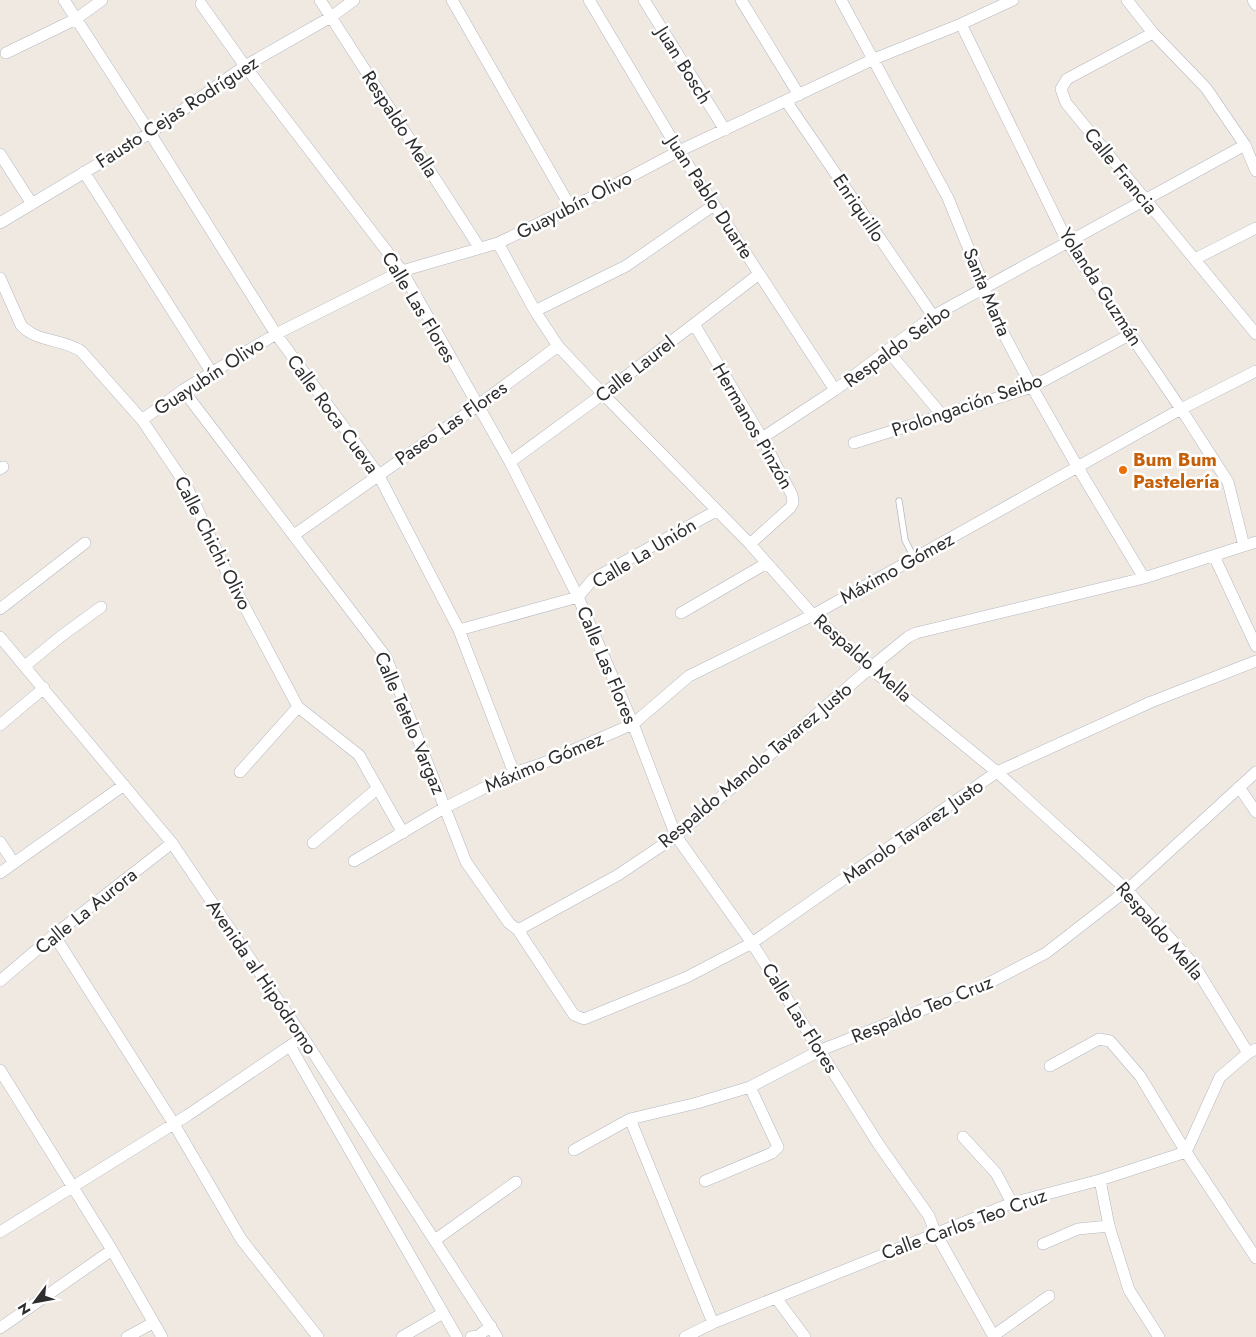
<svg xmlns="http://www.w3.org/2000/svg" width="1256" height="1337" viewBox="0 0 1256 1337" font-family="Jost,sans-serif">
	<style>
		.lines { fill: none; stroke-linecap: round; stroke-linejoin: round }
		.lane-casing { stroke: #b4b7c1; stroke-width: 7 }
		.street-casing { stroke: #b4b7c1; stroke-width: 12 }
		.lane { stroke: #fff; stroke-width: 5.5 }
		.street { stroke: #fff; stroke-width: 11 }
		.food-dot { fill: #e8710a; stroke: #fff; stroke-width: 2 }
		.labels { text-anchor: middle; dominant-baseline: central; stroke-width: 5; stroke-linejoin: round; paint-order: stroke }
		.street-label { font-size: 19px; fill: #2e2e2e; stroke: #fff }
		.food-label { font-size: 19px; font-weight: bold; fill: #c56008; stroke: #fff; text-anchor: start }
	</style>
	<rect width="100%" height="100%" fill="#efe9e1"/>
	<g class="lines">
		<defs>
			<path id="lane" d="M899,501L905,540L914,558"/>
			<path id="street" d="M64,0L150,133L276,334L378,474L459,630L514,773
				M320,0L479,247
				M452,0L571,208
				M589,0L679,151L835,390
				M644,0L725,130
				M741,0L799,95
				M841,0L948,198L985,289L992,312L1032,387L1077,466L1144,578
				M1127,0L1153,33L1206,88L1245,145L1256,171
				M1253,0L1256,5
				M201,4L245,66L402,271L510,462L578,597L633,724L676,836L752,943L879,1145L929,1216L935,1232L994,1337
				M961,24L1068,243L1181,409L1228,482L1244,546
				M1153,33L1067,79L1061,89L1066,103L1256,334
				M6,53L76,19L102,0
				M786,101L933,316
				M0,154L32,204
				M84,172L212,373
				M0,223L150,133L245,66L331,17L354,0
				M498,243L535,311L558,346L603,394L750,544L813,615L870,668L997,772L1127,890L1194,965L1248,1053
				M1195,259L1256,228
				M0,278L21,325C35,342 64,339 81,351L142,420L186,485L230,579L298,707L359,755L403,833
				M535,311L626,266L714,205
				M694,324L762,438L792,495L793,503L790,508L750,544
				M888,351L942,415
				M183,390L386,657L466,862L509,923L518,930L574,1015L584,1019L687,977L752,943L997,772L1151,702L1256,661
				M142,420L183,390L276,334L402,271L498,243L571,208L679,151L874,59L961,24L1013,0
				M762,438L835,390L933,316L1245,145
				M854,443L1032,387L1131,334
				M510,462L603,394L759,274
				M0,469L3,467
				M294,535L477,406L558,346
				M1214,556L1256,646
				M0,609L85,543
				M681,613L767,563
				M459,630L578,597L593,579L716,511
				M0,637L172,843L303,1037L497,1337
				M25,666L60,637L101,607
				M0,725L44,688
				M240,772L298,707
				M1239,787L1256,812
				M0,842L14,863
				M313,843L378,788
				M354,861L444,808L514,773L541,764L633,724L689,676L813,615L1181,409L1256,371
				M0,873L124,785
				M518,930L618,875L676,836L870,668L908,637L916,633L1144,578L1256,542
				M54,935L174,1124L241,1239L318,1337
				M0,981L54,935L172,843
				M290,1046L457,1337
				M1050,1066L1099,1039L1110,1041L1140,1076L1186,1152L1256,1258
				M0,1070L112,1250L162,1337
				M630,1119L713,1323
				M963,1137L996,1173L1012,1203
				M574,1150L630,1119L697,1103L750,1087L821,1050L985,985L1046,953L1127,890L1256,772
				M1100,1180L1109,1226L1129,1290L1159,1337
				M705,1181L772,1153L778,1147L750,1087
				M0,1232L188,1115L303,1037
				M435,1240L516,1182
				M1043,1244L1078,1229L1109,1226
				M776,1298L805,1337
				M0,1328L112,1250
				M993,1336L1049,1296
				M127,1337L153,1323
				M402,1337L443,1313
				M471,1337L478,1336L491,1326
				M685,1337L713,1323L1012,1203L1100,1180L1186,1152L1220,1077L1248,1053L1256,1049"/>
		</defs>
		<use href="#lane" class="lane-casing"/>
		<use href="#street" class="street-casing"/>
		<use href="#lane" class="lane"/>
		<use href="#street" class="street"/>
	</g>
	<circle class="food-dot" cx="1123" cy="470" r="5"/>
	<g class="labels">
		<g class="street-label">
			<text transform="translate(684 65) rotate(58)">Juan Bosch</text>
			<text transform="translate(177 112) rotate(-33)">Fausto Cejas Rodríguez</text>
			<text transform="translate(400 124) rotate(57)">Respaldo Mella</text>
			<text transform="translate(1121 171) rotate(51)">Calle Francia</text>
			<text transform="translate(710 197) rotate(57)">Juan Pablo Duarte</text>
			<text transform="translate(574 205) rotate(-27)">Guayubín Olivo</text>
			<text transform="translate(859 208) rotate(56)">Enriquillo</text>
			<text transform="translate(1101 287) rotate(57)">Yolanda Guzmán</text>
			<text transform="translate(987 292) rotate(67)">Santa Marta</text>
			<text transform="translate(419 307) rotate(59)">Calle Las Flores</text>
			<text transform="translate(897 346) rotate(-36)">Respaldo Seibo</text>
			<text transform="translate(635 369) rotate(-38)">Calle Laurel</text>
			<text transform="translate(209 376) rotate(-33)">Guayubín Olivo</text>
			<text transform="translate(967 405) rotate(-19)">Prolongación Seibo</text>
			<text transform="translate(333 414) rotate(54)">Calle Roca Cueva</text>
			<text transform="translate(451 423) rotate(-35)">Paseo Las Flores</text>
			<text transform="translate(753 426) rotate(60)">Hermanos Pinzón</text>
			<text transform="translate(213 543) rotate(63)">Calle Chichi Olivo</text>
			<text transform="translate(644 553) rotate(-31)">Calle La Unión</text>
			<text transform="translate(897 568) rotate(-29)">Máximo Gómez</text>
			<text transform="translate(863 658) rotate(41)">Respaldo Mella</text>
			<text transform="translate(607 665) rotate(67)">Calle Las Flores</text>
			<text transform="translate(410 723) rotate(67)">Calle Tetelo Vargaz</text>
			<text transform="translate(544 762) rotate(-23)">Máximo Gómez</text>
			<text transform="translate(755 765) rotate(-40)">Respaldo Manolo Tavarez Justo</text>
			<text transform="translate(913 831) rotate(-35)">Manolo Tavarez Justo</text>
			<text transform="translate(86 911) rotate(-39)">Calle La Aurora</text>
			<text transform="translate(1160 931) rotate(49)">Respaldo Mella</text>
			<text transform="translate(262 977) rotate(56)">Avenida al Hipódromo</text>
			<text transform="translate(922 1009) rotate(-22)">Respaldo Teo Cruz</text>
			<text transform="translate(800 1018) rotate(58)">Calle Las Flores</text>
			<text transform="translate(964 1224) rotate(-20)">Calle Carlos Teo Cruz</text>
		</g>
		<g class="food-label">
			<text x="1133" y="459">Bum Bum<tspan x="1133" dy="22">Pastelería</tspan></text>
		</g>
	</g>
	<g transform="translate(35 1302) rotate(238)" stroke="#ffffff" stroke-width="4" paint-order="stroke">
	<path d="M0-4L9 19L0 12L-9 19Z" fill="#2e2e2e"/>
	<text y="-8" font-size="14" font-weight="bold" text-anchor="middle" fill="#2e2e2e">N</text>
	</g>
</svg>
